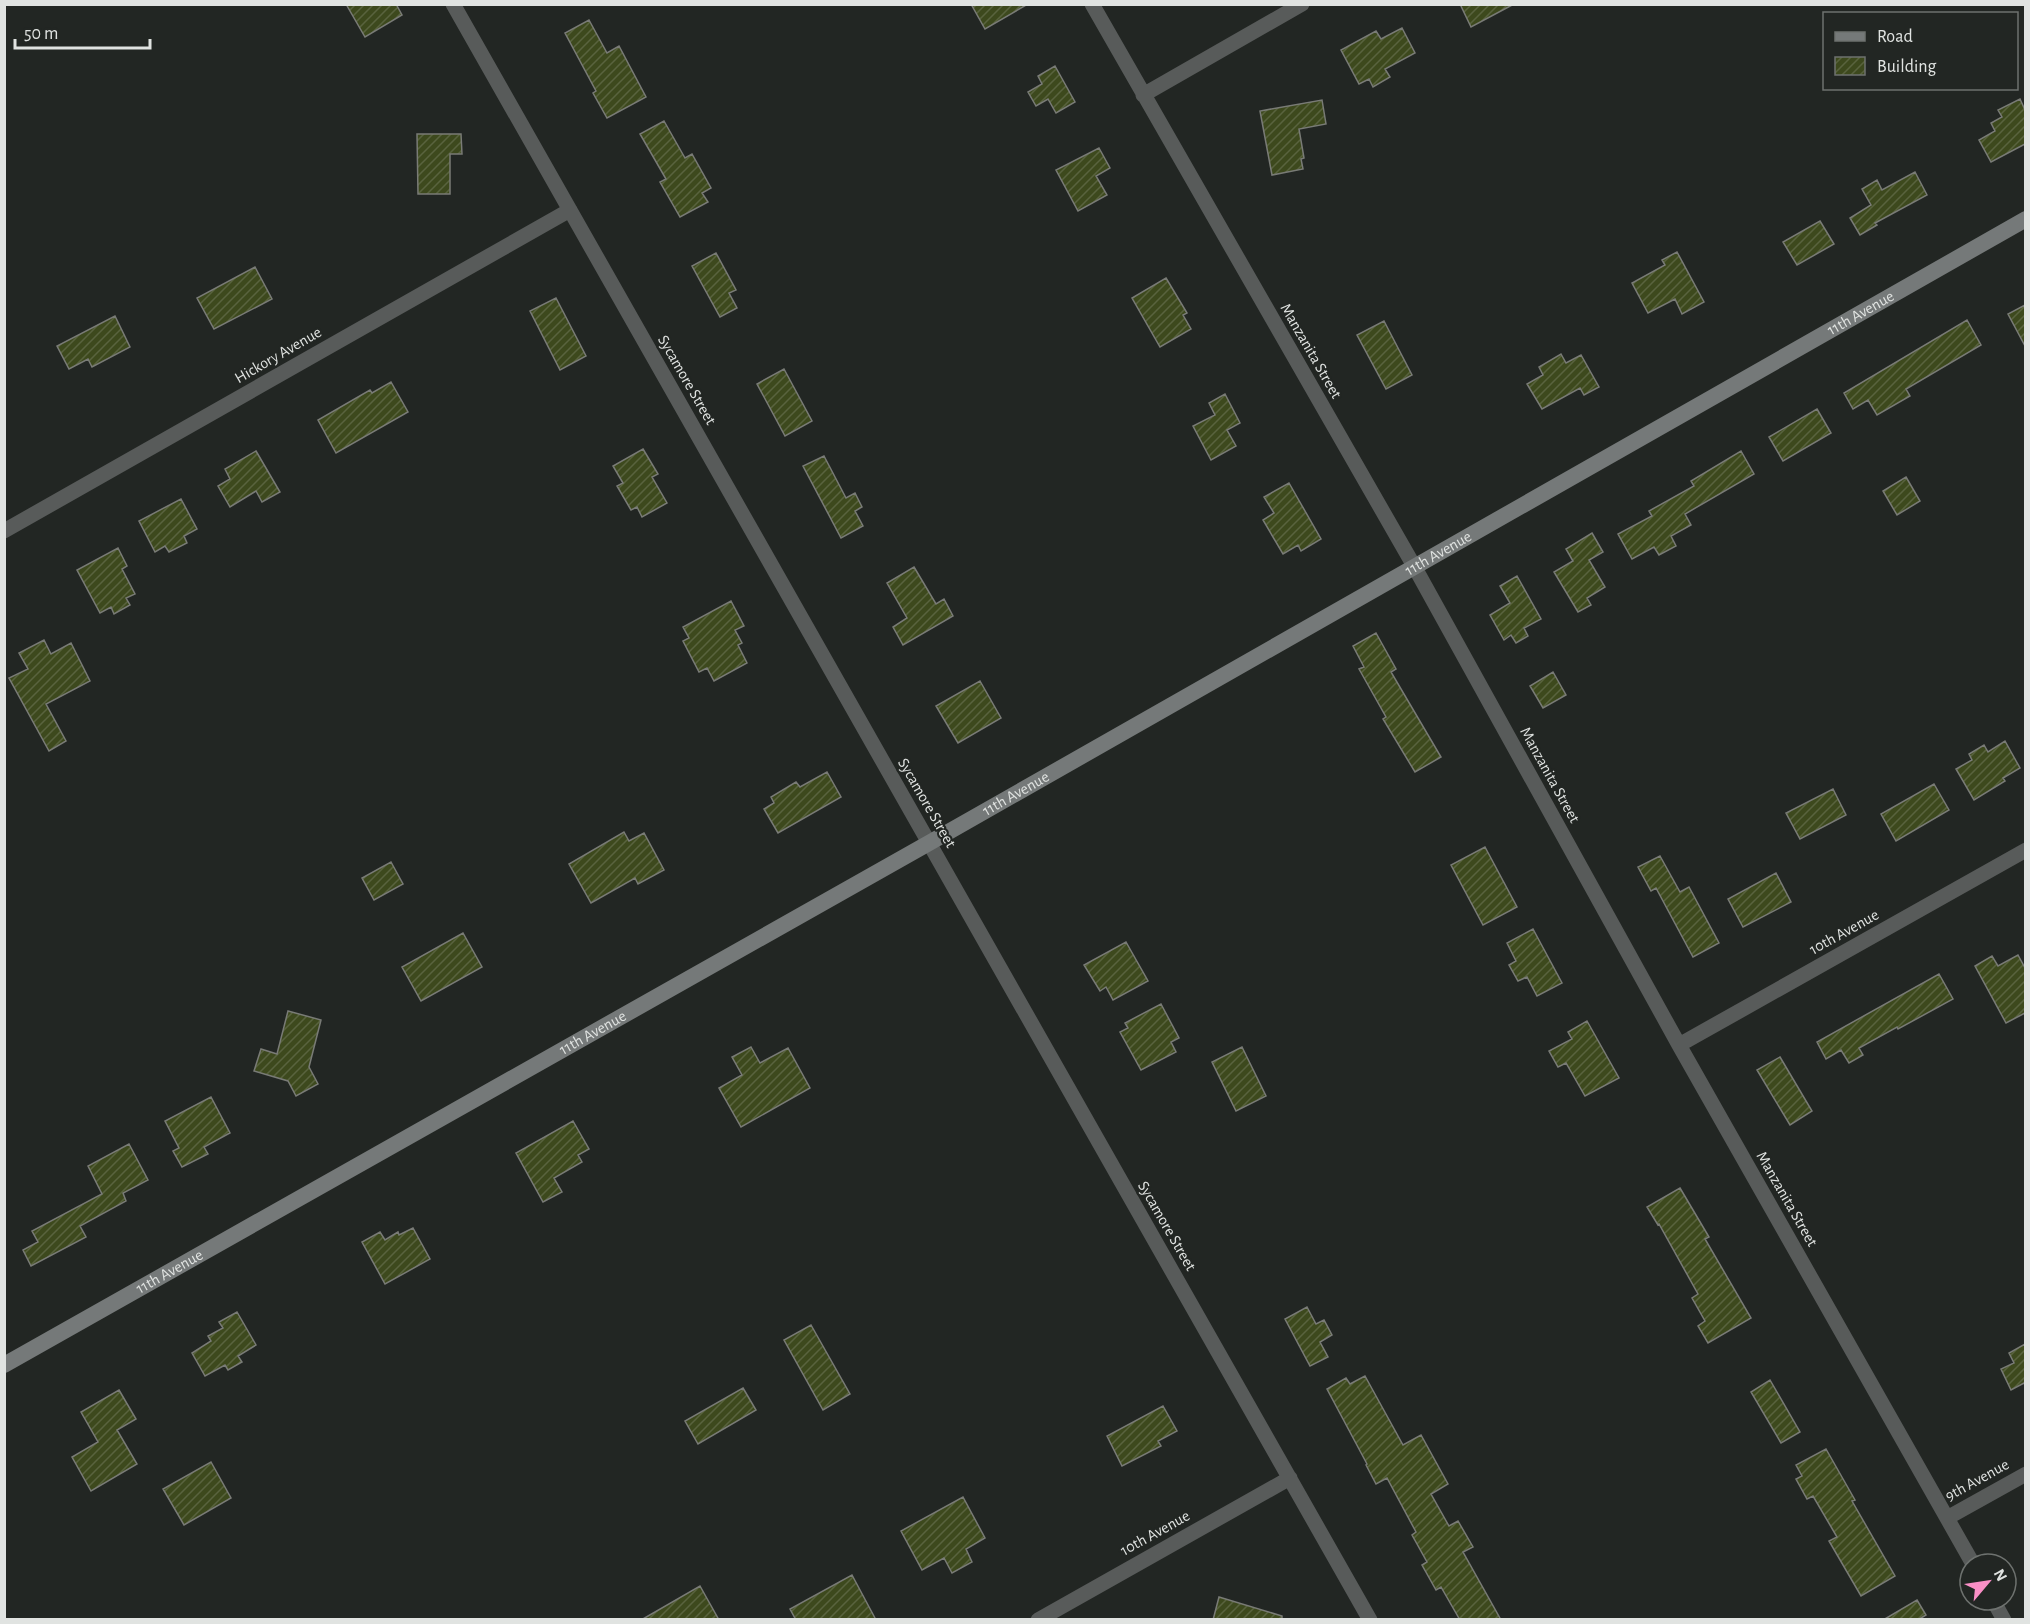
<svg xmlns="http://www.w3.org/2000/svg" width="2030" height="1624" viewBox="0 0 2030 1624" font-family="'Alegreya Sans',sans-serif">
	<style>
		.building { fill: url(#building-hatch); stroke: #797b76; stroke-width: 1.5 }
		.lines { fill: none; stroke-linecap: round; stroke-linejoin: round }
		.minor { stroke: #585b5a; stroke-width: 15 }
		.secondary { stroke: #757979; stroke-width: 16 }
		.labels { text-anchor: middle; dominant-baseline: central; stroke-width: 4.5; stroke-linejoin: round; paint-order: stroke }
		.street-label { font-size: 16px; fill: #e0e3e1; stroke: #222623 }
	</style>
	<defs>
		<pattern id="building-hatch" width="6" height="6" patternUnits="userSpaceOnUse" patternTransform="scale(1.5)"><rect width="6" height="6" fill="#3d491d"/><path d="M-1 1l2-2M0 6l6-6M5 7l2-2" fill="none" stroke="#59633e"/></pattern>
	</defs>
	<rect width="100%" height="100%" fill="#222623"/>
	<path class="building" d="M346,4H396L402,15L365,37Z
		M971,4H1028L985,29Z
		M1460,4H1514L1471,27Z
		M589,20L607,53L619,46L646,97L607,118L593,93L596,91L565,33Z
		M1402,28L1415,53L1385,69L1390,77L1373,87L1369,79L1359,84L1341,50L1376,31L1381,39Z
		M1055,66L1075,102L1056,113L1048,99L1036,106L1028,92L1042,84L1038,76Z
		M2020,99L2025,110V144L1991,162L1979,140L1995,131L1991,123L2002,117L1998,110Z
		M1322,100L1326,124L1299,129L1304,158L1301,159L1303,169L1272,175L1260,111Z
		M664,121L685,158L692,154L711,188L702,193L708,202L680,217L660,182L666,179L640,134Z
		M417,134H461L462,154H450V194H418Z
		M1099,148L1110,168L1096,176L1107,195L1078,211L1056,170Z
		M1915,172L1927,195L1875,223L1877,225L1860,235L1850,218L1871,205L1862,189L1877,180L1882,190Z
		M1820,221L1834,244L1797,265L1783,242Z
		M1677,252L1704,302L1682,314L1675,299L1648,313L1632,283L1665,265L1662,260Z
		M716,253L736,290L729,293L737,308L720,317L692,266Z
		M255,267L272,299L214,329L197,298Z
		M1166,278L1187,313L1183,315L1191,329L1160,347L1132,298Z
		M556,298L586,356L560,370L530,311Z
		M2025,305V346L2008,314Z
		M115,316L130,347L92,367L88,359L69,369L57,346Z
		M1967,320L1981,345L1906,389L1910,396L1877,415L1868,400L1853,409L1844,393Z
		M1384,321L1412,375L1386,389L1357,335Z
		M1561,354L1566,363L1581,355L1599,387L1584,395L1580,388L1542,409L1527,384L1543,375L1539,367Z
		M784,369L812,421L785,436L757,384Z
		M391,382L408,412L336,453L318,420L370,390L372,393Z
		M1225,394L1240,423L1227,430L1236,446L1211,460L1193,426L1215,415L1209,403Z
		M1817,409L1831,433L1783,461L1769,437Z
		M643,449L658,474L652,477L667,503L642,517L637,507L631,510L617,486L623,483L613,466Z
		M256,451L280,492L262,502L256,491L230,507L218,486L230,479L225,469Z
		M1741,451L1754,474L1685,514L1691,525L1671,536L1676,546L1659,555L1654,547L1632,559L1618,534L1652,516L1649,511L1694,486L1691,481Z
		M824,456L846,498L855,493L862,507L855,511L863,526L841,538L803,466Z
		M1906,477L1920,501L1897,515L1883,491Z
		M1289,483L1321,539L1301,551L1298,545L1283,554L1263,520L1274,513L1264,497Z
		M181,499L197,529L184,536L187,543L169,552L165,546L155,552L139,521Z
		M1592,533L1603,552L1589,560L1605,587L1587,598L1591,605L1578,612L1554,572L1573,561L1566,549Z
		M118,548L127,566L122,569L135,594L126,598L130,605L114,614L111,607L100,613L77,570Z
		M914,567L936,604L944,599L953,616L903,645L893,627L907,618L887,583Z
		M1517,576L1541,619L1524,628L1528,636L1516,643L1511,635L1504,640L1490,615L1510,603L1500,586Z
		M731,601L744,626L735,630L742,643L738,645L747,663L714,681L707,668L699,672L683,641L689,638L683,627Z
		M1376,633L1396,669L1391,672L1441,757L1415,772L1383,719L1386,717L1359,669L1364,667L1353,646Z
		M44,640L51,654L71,643L90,681L46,704L66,741L49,751L9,678L28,669L19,653Z
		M1553,672L1566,695L1543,708L1530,686Z
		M980,681L1001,718L958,743L936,706Z
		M2005,741L2020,768L2003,778L2005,781L1974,800L1956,769L1972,760L1969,754L1984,745L1988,752Z
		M827,772L841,797L778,833L764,809L774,803L771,797L796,782L800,787Z
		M1934,784L1949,810L1896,841L1881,814Z
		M1833,789L1846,815L1800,839L1786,813Z
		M624,832L629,841L644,833L664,870L638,884L635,878L591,903L569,864Z
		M1485,847L1517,907L1483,925L1451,865Z
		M1660,856L1680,892L1689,887L1719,943L1693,957L1656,888L1651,891L1638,867Z
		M391,862L403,884L374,900L362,878Z
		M1776,873L1791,902L1743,927L1728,899Z
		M1533,929L1562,983L1537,996L1527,977L1518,981L1509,965L1516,961L1507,943Z
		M463,933L482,967L421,1001L402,967Z
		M1126,942L1148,981L1113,1000L1106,987L1100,991L1084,965Z
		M2018,955L2025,968V1013L2006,1023L1975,966L1992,956L1998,966Z
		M1939,974L1953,999L1898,1029L1897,1027L1859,1048L1863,1055L1849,1063L1841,1050L1826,1059L1817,1042Z
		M1161,1004L1179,1038L1171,1042L1176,1052L1141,1070L1120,1032L1128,1028L1125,1023Z
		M288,1011L321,1020L309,1067L318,1084L296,1096L288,1081L254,1071L261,1049L277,1054Z
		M1587,1021L1619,1078L1585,1096L1566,1063L1558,1067L1549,1051L1572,1039L1568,1032Z
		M751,1047L760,1063L788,1048L810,1088L741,1127L719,1088L742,1075L732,1057Z
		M1242,1047L1266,1096L1236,1111L1212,1062Z
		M1780,1057L1812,1111L1790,1125L1757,1070Z
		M211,1097L230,1133L204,1147L208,1154L182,1167L173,1151L179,1148L165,1121Z
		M573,1121L589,1149L578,1155L582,1162L554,1178L562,1192L543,1202L516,1153Z
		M129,1144L148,1180L123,1193L126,1201L80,1226L86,1237L31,1266L23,1250L38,1242L32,1231L102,1194L88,1166Z
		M1680,1188L1709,1237L1705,1239L1751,1318L1708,1343L1698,1326L1705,1321L1692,1298L1698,1294L1659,1224L1658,1225L1647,1207Z
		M413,1228L430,1259L385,1284L362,1242L380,1232L385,1240L398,1232L399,1235Z
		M1307,1307L1316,1324L1324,1320L1332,1335L1320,1342L1328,1357L1310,1366L1285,1319Z
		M237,1312L256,1345L238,1356L242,1362L228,1370L225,1365L205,1376L192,1353L211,1341L208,1336L223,1328L219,1322Z
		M811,1325L850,1394L823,1410L784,1340Z
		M2025,1344V1385L2024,1383L2011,1390L2001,1369L2014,1363L2009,1353Z
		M1365,1376L1403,1445L1421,1435L1448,1484L1431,1494L1449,1526L1458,1521L1473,1547L1463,1552L1501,1620H1460L1441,1587L1436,1590L1422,1565L1427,1562L1412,1535L1416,1532L1387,1478L1376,1484L1366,1465L1367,1464L1327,1389L1346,1378L1350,1384Z
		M1770,1380L1800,1432L1781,1443L1751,1392Z
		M743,1388L756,1410L698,1444L685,1421Z
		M119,1390L136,1419L117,1430L137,1464L91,1491L72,1457L98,1442L81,1412Z
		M1163,1406L1177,1431L1158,1441L1161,1446L1122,1466L1107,1436Z
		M1826,1449L1855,1500L1852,1501L1895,1576L1861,1596L1829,1541L1837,1537L1813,1496L1807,1499L1796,1479L1802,1476L1796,1465Z
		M211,1462L231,1498L184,1525L163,1489Z
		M963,1497L985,1538L966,1549L972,1562L952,1573L944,1558L922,1570L901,1531Z
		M852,1575L876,1620H796L790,1609Z
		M700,1586L719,1620H641Z
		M1219,1597L1282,1616V1620H1213Z
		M1917,1600L1926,1615L1918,1620H1883Z"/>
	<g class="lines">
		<path class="minor" d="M453,4L1370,1620
			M1092,4L1414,566L1679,1045L1973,1564
			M1143,95L1302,4
			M4,531L570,210
			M1679,1045L2026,850
			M1947,1518L2026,1474
			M1993,1600L2004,1620
			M1038,1620L1290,1478"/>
		<path class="secondary" id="s1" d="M4,1365L929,843L2026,219"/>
	</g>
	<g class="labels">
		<g class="street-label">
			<text stroke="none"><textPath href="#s1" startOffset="2134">11th Avenue</textPath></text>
			<text transform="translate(1311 351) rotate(60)">Manzanita Street</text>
			<text transform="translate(278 355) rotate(-30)">Hickory Avenue</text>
			<text transform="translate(687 380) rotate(60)">Sycamore Street</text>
			<text stroke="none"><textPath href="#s1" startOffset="1648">11th Avenue</textPath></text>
			<text transform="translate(1550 775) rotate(61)">Manzanita Street</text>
			<text stroke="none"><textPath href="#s1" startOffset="1162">11th Avenue</textPath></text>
			<text transform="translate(927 803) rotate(60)">Sycamore Street</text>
			<text transform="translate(1844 932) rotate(-29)">10th Avenue</text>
			<text stroke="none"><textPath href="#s1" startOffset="676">11th Avenue</textPath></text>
			<text transform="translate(1787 1199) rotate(60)">Manzanita Street</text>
			<text transform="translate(1167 1226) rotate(60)">Sycamore Street</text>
			<text stroke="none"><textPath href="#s1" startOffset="190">11th Avenue</textPath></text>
			<text transform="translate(1977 1480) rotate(-29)">9th Avenue</text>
			<text transform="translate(1155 1533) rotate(-29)">10th Avenue</text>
		</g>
	</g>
	<rect width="2030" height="1624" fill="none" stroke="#e0e3e1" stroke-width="12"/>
	<rect x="1823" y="12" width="195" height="78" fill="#222623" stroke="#6e726f" stroke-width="1.5"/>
	<rect x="1835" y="32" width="30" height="9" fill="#757979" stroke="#6e726f" stroke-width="1.5"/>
	<text x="1877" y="42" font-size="18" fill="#e0e3e1">Road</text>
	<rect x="1835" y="57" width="30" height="18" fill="url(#building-hatch)" stroke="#6e726f" stroke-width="1.5"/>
	<text x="1877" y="72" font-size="18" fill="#e0e3e1">Building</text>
	<g transform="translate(1988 1582) rotate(61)"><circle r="28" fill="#222623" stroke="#6e726f" stroke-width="1.5"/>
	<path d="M0-4.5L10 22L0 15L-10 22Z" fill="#fa8fc6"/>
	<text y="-9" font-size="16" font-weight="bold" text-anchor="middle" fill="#e0e3e1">N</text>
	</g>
	<path d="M15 39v9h135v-9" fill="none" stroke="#e0e3e1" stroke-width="3"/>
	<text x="24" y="39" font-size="18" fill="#e0e3e1" stroke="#222623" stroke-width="4.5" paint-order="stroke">50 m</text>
</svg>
